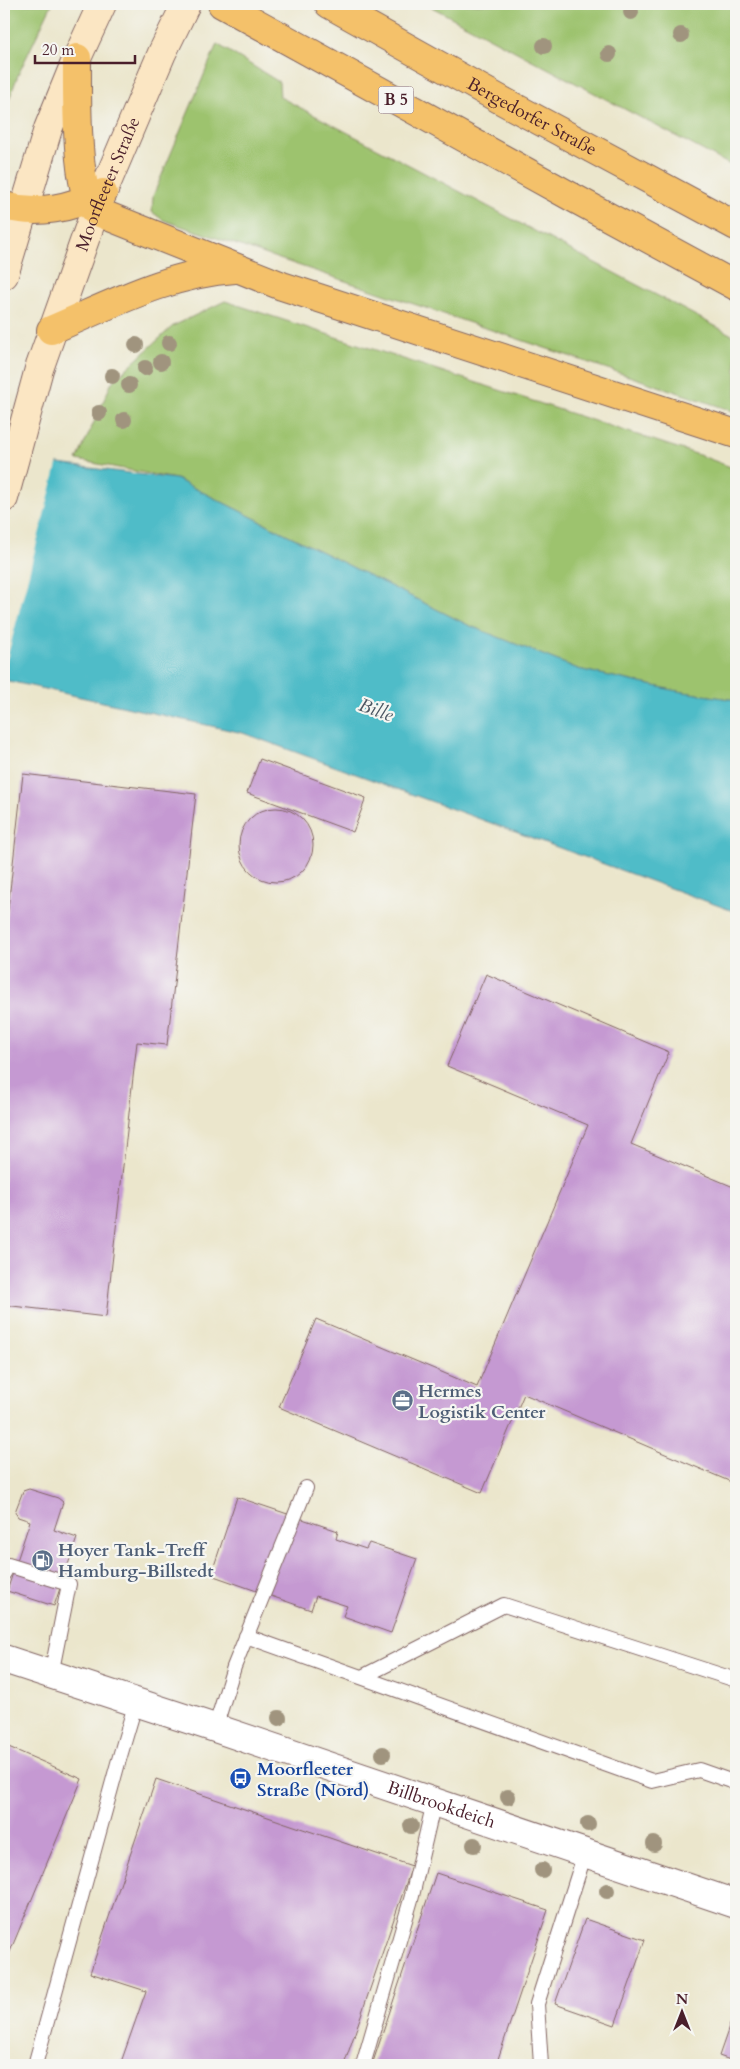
<svg xmlns="http://www.w3.org/2000/svg" width="740" height="2069" viewBox="0 0 740 2069" font-family="Cardo,serif">
	<style>
		.green { fill: #9dc36e; stroke: #74714c }
		.water { fill: #4fbcc8; stroke: #4c6e7a }
		.pier { fill: #ebe6cc }
		.building { fill: #c599d2 }
		.lines { fill: none; stroke-linecap: round; stroke-linejoin: round }
		.service-casing { stroke: #826563; stroke-width: 16 }
		.tertiary-casing { stroke: #826563; stroke-width: 30 }
		.secondary-casing { stroke: #826563; stroke-width: 30 }
		.trunk-casing { stroke: #826563; stroke-width: 30 }
		.service { stroke: #fff; stroke-width: 14 }
		.tertiary { stroke: #fff; stroke-width: 28 }
		.secondary { stroke: #fbe6c3; stroke-width: 28 }
		.trunk { stroke: #f4c16a; stroke-width: 28 }
		.tree { fill: #a0947e }
		.labels { text-anchor: middle; dominant-baseline: central; stroke-width: 4.5; stroke-linejoin: round; paint-order: stroke }
		.shield { fill: #f6f6f2; stroke: #7e6067; stroke-width: 1 }
		.shield-label { font-size: 16px; font-weight: bold; fill: #4a1f2b }
		.street-label { font-size: 18px; fill: #4a1f2b; stroke: #f6f6f2 }
		.service-label { font-size: 18px; font-weight: bold; fill: #4e5e75; stroke: #f6f6f2; text-anchor: start }
		.transit-label { font-size: 18px; font-weight: bold; fill: #164399; stroke: #f6f6f2; text-anchor: start }
		.water-label { font-size: 19px; font-style: italic; fill: #4c5662; stroke: #f6f6f2 }
	</style>
	<rect width="100%" height="100%" fill="#f6f6f2"/>
	<filter id="ink" filterUnits="userSpaceOnUse"><feTurbulence type="fractalNoise" baseFrequency=".02" numOctaves="2"/><feDisplacementMap in="SourceGraphic" scale="10" xChannelSelector="R" yChannelSelector="G"/><feConvolveMatrix kernelMatrix="1 2 1 2 8 2 1 2 1" color-interpolation-filters="sRGB"/></filter>
	<filter id="wash" filterUnits="userSpaceOnUse"><feTurbulence type="fractalNoise" baseFrequency=".0096" numOctaves="4" result="noise"/><feDisplacementMap in="SourceGraphic" scale="20" xChannelSelector="R" yChannelSelector="G"/><feGaussianBlur stdDeviation="1.12" result="paint"/><feColorMatrix in="noise" values="0 0 0 0 0 0 0 0 0 0 0 0 0 0 0 0 0 1.4 0 .05"/><feComposite in="paint" operator="in"/></filter>
	<g filter="url(#wash)">
		<rect width="100%" height="100%" fill="#ebe6cc"/>
		<path class="green" d="M4,4H52L18,75L4,113Z
			M426,4H736V168Z
			M217,44L279,82L280,97L736,337V412L163,220L152,212L153,196Z
			M225,301L699,455L736,469V700L677,691L578,669L468,625L176,479L77,460L112,382L173,326Z"/>
		<path class="water" d="M4,457L176,479L468,625L578,669L677,691L736,700V912L243,733L4,680Z"/>
		<path class="pier" d="M4,455L58,461L4,670Z"/>
		<g id="blocks">
			<path class="building" d="M260,759L366,798L353,832L247,793Z
				M23,774L196,794L167,1045L137,1042L106,1317L4,1305V944Z
				M239 845a37 37 0 1 1 74 0a37 37 0 1 1-74 0Z
				M486,974L669,1052L631,1144L736,1188V1484L524,1394L482,1493L279,1407L316,1319L477,1387L588,1125L447,1066Z
				M29,1489L58,1498L63,1502L54,1530L77,1538L54,1606L7,1591L30,1521L18,1517L15,1512L23,1491Z
				M237,1497L338,1531L336,1539L366,1549L369,1543L417,1559L391,1633L343,1616L347,1606L316,1596L311,1610L211,1575Z
				M4,1745L82,1779L4,1966Z
				M156,1779L412,1866L344,2065H120L146,1991L90,1973Z
				M436,1873L548,1910L496,2065H372Z
				M585,1919L645,1940L615,2025L555,2004Z
				M733,2016L736,2017V2062L719,2056Z"/>
		</g>
	</g>
	<g filter="url(#ink)">
		<use href="#blocks" fill-opacity="0" stroke="#826563" stroke-width="1"/>
		<g class="lines">
			<defs>
				<path id="service" d="M4,1573L8,1565L69,1584L51,1675
					M246,1636L652,1781L699,1770L736,1783
					M362,1677L504,1605L736,1680
					M215,1728L234,1667L306,1488
					M35,2065L118,1763L136,1702
					M363,2065L412,1896L434,1802
					M541,2065L537,2004L585,1853"/>
				<g id="tertiary">
					<path id="s1" d="M4,1659L215,1728L736,1904"/>
				</g>
				<g id="secondary">
					<path d="M4,275L48,129L77,58L102,4"/>
					<path id="s2" d="M4,498L39,369L95,211L162,53L186,4"/>
				</g>
				<g id="trunk">
					<path d="M222,4L570,196L736,286"/>
					<path id="s3" d="M329,4L501,100L736,226"/>
					<path d="M77,58C77,86 75,196 95,211L282,286L736,434"/>
					<path d="M4,206C39,215 70,208 103,193"/>
					<path d="M51,330C110,305 170,273 235,269"/>
				</g>
			</defs>
			<use href="#service" class="service-casing"/>
			<use href="#tertiary" class="tertiary-casing"/>
			<use href="#secondary" class="secondary-casing"/>
			<use href="#trunk" class="trunk-casing"/>
			<use href="#service" class="service"/>
			<use href="#tertiary" class="tertiary"/>
			<use href="#secondary" class="secondary"/>
			<use href="#trunk" class="trunk"/>
		</g>
		<g class="tree">
			<circle cx="631" cy="12" r="8"/>
			<circle cx="681" cy="35" r="8"/>
			<circle cx="544" cy="46" r="8"/>
			<circle cx="609" cy="54" r="8"/>
			<circle cx="169" cy="343" r="8"/>
			<circle cx="136" cy="345" r="8"/>
			<circle cx="161" cy="362" r="8"/>
			<circle cx="145" cy="368" r="8"/>
			<circle cx="112" cy="376" r="8"/>
			<circle cx="129" cy="385" r="8"/>
			<circle cx="99" cy="413" r="8"/>
			<circle cx="124" cy="420" r="8"/>
			<circle cx="279" cy="1718" r="8"/>
			<circle cx="383" cy="1754" r="8"/>
			<circle cx="508" cy="1797" r="8"/>
			<circle cx="588" cy="1824" r="8"/>
			<circle cx="411" cy="1826" r="8"/>
			<circle cx="654" cy="1844" r="8"/>
			<circle cx="474" cy="1845" r="8"/>
			<circle cx="542" cy="1870" r="8"/>
			<circle cx="607" cy="1891" r="8"/>
		</g>
	</g>
	<defs>
		<symbol id="office-disc" viewBox="-11 -11 22 22"><circle r="9.5" fill="#5c6f8a" stroke="#f6f6f2"/><path d="M-6-3h4V-5.5h4V-3h4V5H-6ZM-1-4.5V-3h2v-1.5ZM-6 0V1H6V0Z" fill="#fff"/></symbol>
		<symbol id="fuel-disc" viewBox="-11 -11 22 22"><circle r="9.5" fill="#5c6f8a" stroke="#f6f6f2"/><path d="M-5.5-6h7V0h2V4h1.3V-2.5L3-4.5l.8-.8L6-3V5H2.5V1h-1V6h-7ZM-4.2-4.7v3.2H.2V-4.7Z" fill="#fff"/></symbol>
		<symbol id="bus-disc" viewBox="-11 -11 22 22"><circle r="9.5" fill="#1a4fb4" stroke="#f6f6f2"/><path d="M-5-6H5V4H4V6H2V4H-2V6H-4V4H-5ZM-3.5-4V0h7V-4ZM-3.5 1.2v1.5H-2V1.2ZM2 1.2v1.5H3.5V1.2Z" fill="#fff"/></symbol>
	</defs>
	<g fill-rule="evenodd">
		<use href="#office-disc" x="390" y="1388" width="25" height="25"/>
		<use href="#fuel-disc" x="30" y="1548" width="25" height="25"/>
		<use href="#bus-disc" x="228" y="1766" width="25" height="25"/>
	</g>
	<g class="labels">
		<rect class="shield" x="378.5" y="86.5" width="35" height="27" rx="4"/>
		<g class="shield-label">
			<text x="396" y="100">B 5</text>
		</g>
		<g class="street-label">
			<text stroke="none"><textPath href="#s3" startOffset="232">Bergedorfer Straße</textPath></text>
			<text stroke="none"><textPath href="#s2" startOffset="331">Moorfleeter Straße</textPath></text>
			<text stroke="none"><textPath href="#s1" startOffset="461">Billbrookdeich</textPath></text>
		</g>
		<g class="service-label">
			<text x="418" y="1391">Hermes<tspan x="418" dy="21">Logistik Center</tspan></text>
			<text x="58" y="1550">Hoyer Tank-Treff<tspan x="58" dy="21">Hamburg-Billstedt</tspan></text>
		</g>
		<g class="transit-label">
			<text x="257" y="1769">Moorfleeter<tspan x="257" dy="21">Straße (Nord)</tspan></text>
		</g>
		<g class="water-label">
			<text transform="translate(376 710) rotate(20)">Bille</text>
		</g>
	</g>
	<rect width="740" height="2069" fill="none" stroke="#f6f6f2" stroke-width="20"/>
	<g transform="translate(682 2012)" stroke="#f6f6f2" stroke-width="4" paint-order="stroke">
	<path d="M0-4L9 19L0 12L-9 19Z" fill="#4a1f2b"/>
	<text y="-8" font-size="14" font-weight="bold" text-anchor="middle" fill="#4a1f2b">N</text>
	</g>
	<path d="M35 55v8h100v-8" fill="none" stroke="#4a1f2b" stroke-width="2.5"/>
	<text x="42" y="55" font-size="15" fill="#4a1f2b" stroke="#f6f6f2" stroke-width="4" paint-order="stroke">20 m</text>
</svg>
